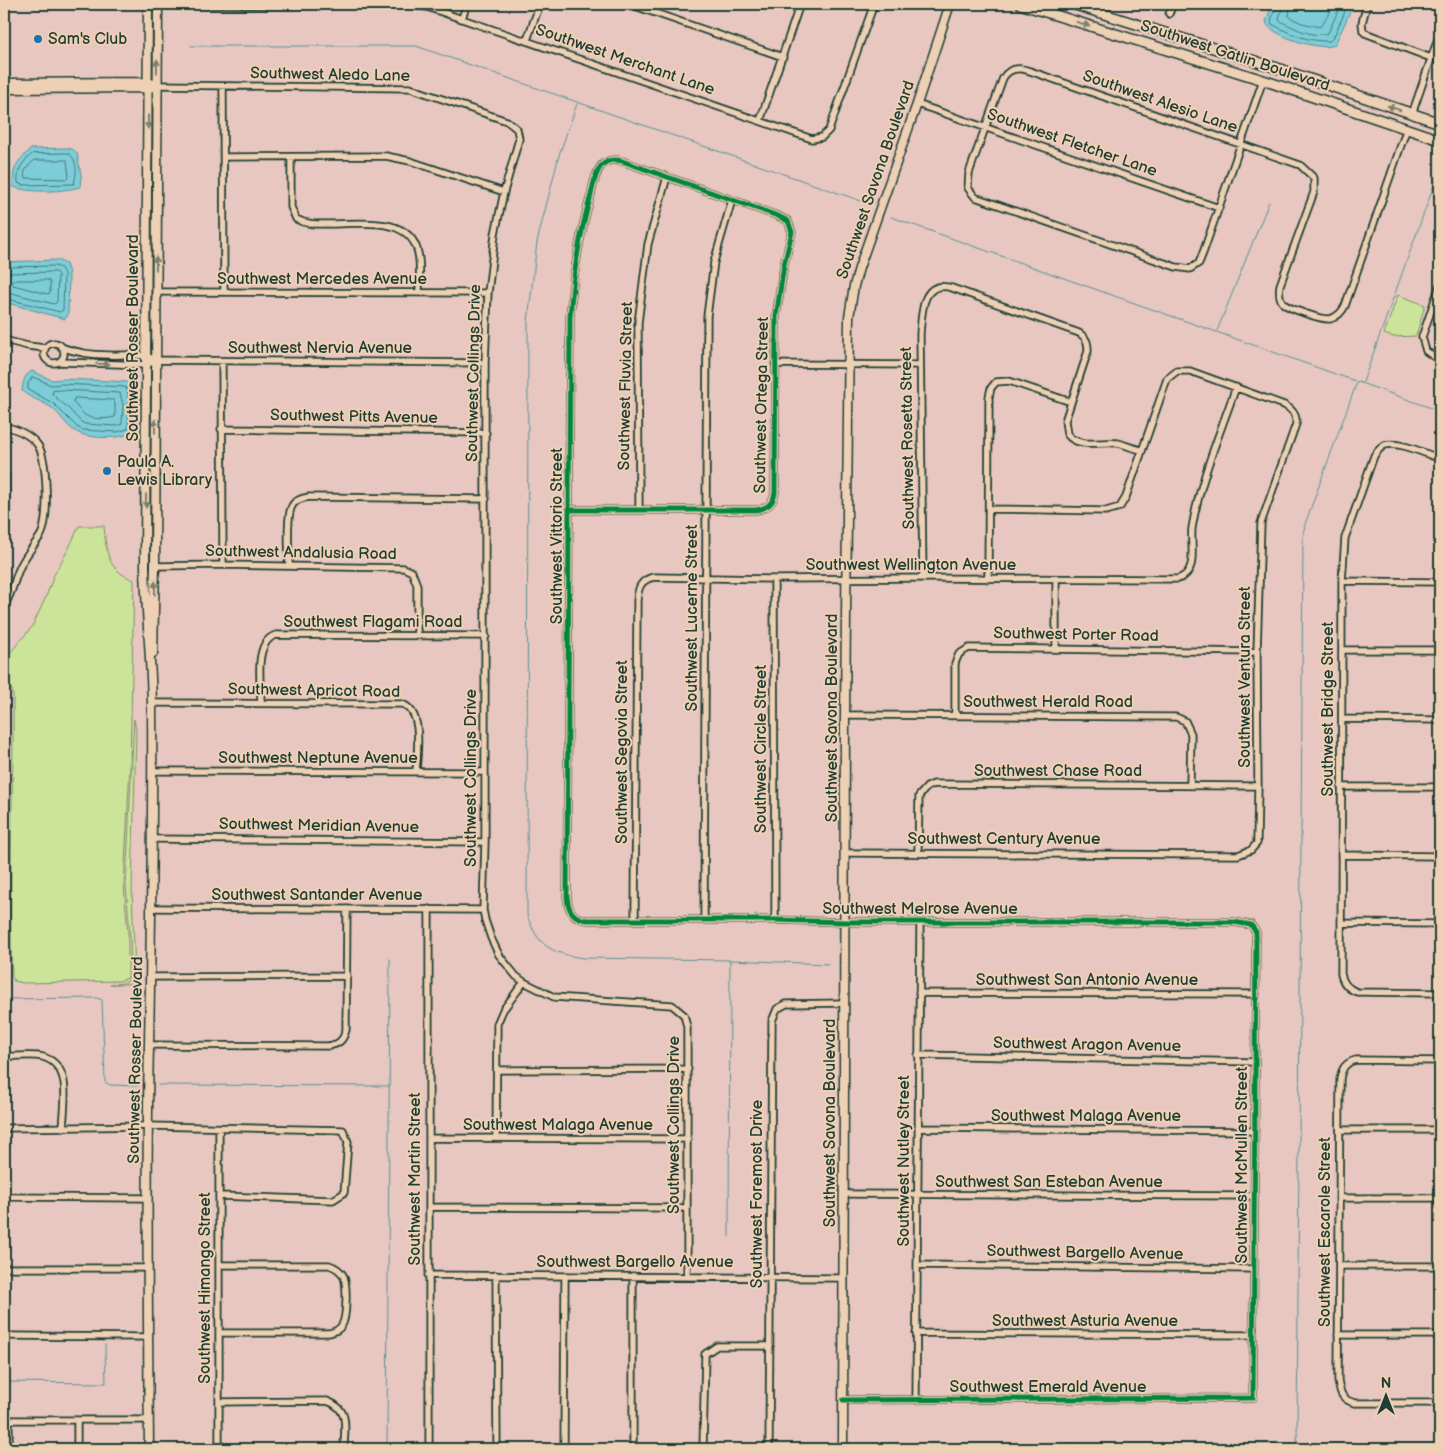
<svg xmlns="http://www.w3.org/2000/svg" width="1444" height="1453" viewBox="0 0 1444 1453" font-family="'Balsamiq Sans',sans-serif">
	<style>
		.green { fill: #cce49a; stroke: #769067 }
		.water { fill: #7dcdd8; stroke: #579396 }
		.lines { fill: none; stroke-linecap: round; stroke-linejoin: round }
		.shore { stroke: #457776; stroke-width: 1 }
		.stream { stroke: #579396; stroke-width: 1 }
		.street-casing { stroke: #1f3d34; stroke-width: 9 }
		.secondary-casing { stroke: #1f3d34; stroke-width: 11 }
		.primary-casing { stroke: #1f3d34; stroke-width: 12 }
		.street { stroke: #eed0b4; stroke-width: 5.5 }
		.secondary { stroke: #eed0b4; stroke-width: 8 }
		.primary { stroke: #eed0b4; stroke-width: 9 }
		.cycleway-casing { stroke: #eed0b4; stroke-width: 8 }
		.cycleway { stroke: #00873e; stroke-width: 5 }
		.oneway { fill: #7c7f6e }
		.poi-dot { fill: #1f6fb2; stroke: #eed0b4; stroke-width: 2 }
		.labels { text-anchor: middle; dominant-baseline: central; stroke-width: 4; stroke-linejoin: round; paint-order: stroke }
		.poi-label { font-size: 16px; fill: #1f3d34; stroke: #eed0b4; text-anchor: start }
		.street-label { font-size: 16px; fill: #1f3d34; stroke: #eed0b4 }
	</style>
	<rect width="100%" height="100%" fill="#e7c7bf"/>
	<filter id="ink" filterUnits="userSpaceOnUse"><feTurbulence type="fractalNoise" baseFrequency=".02" numOctaves="2"/><feDisplacementMap in="SourceGraphic" scale="10" xChannelSelector="R" yChannelSelector="G"/><feConvolveMatrix kernelMatrix="1 2 1 2 8 2 1 2 1" color-interpolation-filters="sRGB"/></filter>
	<g filter="url(#ink)">
		<path class="green" d="M1398,295L1425,305L1416,336L1394,337L1384,334Z
			M79,526H104C106,553 107,570 134,580L130,765L124,884L128,935V978L120,981L23,983L14,981L12,977C8,884 14,790 13,696L12,689L4,687V657L10,653L32,627L46,597L54,575L68,550Z
			M134,719L136,730L132,890L135,975L133,982L127,984H110C117,984 127,984 131,978L130,935L126,884Z"/>
		<path class="water" d="M1272,4H1351V9C1349,14 1337,42 1334,45C1322,52 1269,35 1266,22Z
			M66,148L72,149L77,153L81,175L80,187C62,192 30,193 13,187C13,166 16,163 31,149Z
			M57,260L66,264L69,273L68,315L65,319L4,302V262Z
			M32,371L52,380L62,379L111,381L126,382L132,386L134,404L132,432C122,440 86,439 75,431C66,426 61,415 53,409C43,401 31,399 22,391C23,382 24,375 32,371Z
			M6,469L10,475V512L4,525V472Z"/>
		<g class="lines">
			<path class="shore" d="M1276,4L1271,21L1272,24C1290,34 1309,42 1330,41L1333,38L1344,14L1346,4
				M1283,4L1279,19L1280,21C1293,27 1313,39 1328,33L1338,11L1340,4
				M1290,4L1289,17L1302,23L1320,27L1330,12L1332,4
				M66,153C78,155 77,174 74,184L23,185L18,183C17,169 22,163 32,154Z
				M35,160H67L69,177L67,179L25,178C22,171 29,165 35,160Z
				M4,267L55,266L61,268L64,274L63,310L60,312L4,298
				M4,273L56,272L58,275L57,302L54,304L4,291
				M14,280H48L50,282V293L47,294L13,285L12,283Z
				M33,377L51,385L62,384L125,387L127,390L129,405L128,429L117,432L83,430L77,427L54,404L28,389V384Z
				M62,390L120,393L123,405L122,424L116,426L85,424L81,422L68,408L52,394L53,391Z
				M75,398L114,400L115,405V417C108,419 91,420 85,415C80,412 77,406 73,402Z"/>
			<path class="stream" d="M191,46H416L867,203
				M577,104L559,155L537,242L528,322L527,915C538,946 550,953 583,958L730,960L828,964
				M891,217L1440,411
				M1217,331L1269,202
				M1363,382L1438,174
				M4,999L97,998L102,1000L105,1082L110,1085L137,1086
				M158,1085L389,1086
				M729,1237L730,960
				M4,1382L106,1383L105,1345
				M891,1443L1440,1444
				M387,1449L390,959
				M1297,1449L1303,536L1305,524L1357,382"/>
			<defs>
				<path id="street" d="M158,4L406,5L427,7L812,139L822,137L829,130L874,4
					M629,4L783,57
					M1367,4L1362,23L1363,31L1365,33L1431,58
					M1169,14L1173,4
					M462,18L467,4
					M527,40L540,4
					M1263,80L1203,253L1199,263L1190,269L1176,267L975,197L968,188L969,173L1003,78C1009,68 1019,67 1030,71L1300,165L1314,178V192L1280,285C1279,291 1279,299 1284,304C1290,309 1322,320 1330,319C1337,317 1342,312 1345,306L1407,128
					M157,85L410,88L507,121L517,129L519,139L504,192L495,234L488,293L485,363V842L483,910L485,920L491,938L499,955L516,976L524,982L554,997L672,1005L684,1015L687,1027V1276
					M223,87L224,292
					M917,104L1219,208
					M1412,114L1440,33
					M760,121L800,4
					M225,157L386,156L410,161L504,192
					M291,157V207L296,219C307,225 318,224 331,224C359,224 410,215 418,253C421,266 419,280 419,293
					M1440,285L1422,337L1426,351L1440,361
					M156,292L488,293
					M4,340L28,346L45,348
					M44 353a10 10 0 1 1 20 0a10 10 0 1 1-20 0Z
					M61,347C77,353 92,355 108,355C124,356 141,352 155,360L485,363
					M222,361L223,565
					M59,362L147,365L155,360
					M775,364L920,365
					M4,426C16,429 29,434 37,444C48,457 49,520 41,535C34,546 26,554 20,567C14,580 12,595 4,606
					M221,429L486,433
					M1440,459C1427,454 1399,441 1385,445C1380,447 1377,452 1374,456L1345,538L1342,581L1341,974C1343,984 1348,989 1357,992L1440,993
					M639,509L638,323L648,244L667,177
					M570,510H756C767,508 773,504 775,493L776,317L784,265L792,232L788,221L778,216L622,161C614,159 607,160 601,166C595,173 593,186 591,195C579,236 573,275 570,317L567,897C568,911 574,919 588,920H775L845,922H1234L1251,925L1256,932L1253,1398L843,1400
					M155,566L223,565L404,568L412,572L417,585V635
					M289,566C289,553 286,516 292,506C295,500 302,498 309,497L486,499
					M923,578L920,334C922,313 921,279 952,288L1079,333C1087,338 1088,343 1088,351L1065,421L1067,434C1078,449 1102,441 1118,443C1125,445 1133,448 1141,450
					M774,579L775,920
					M988,579L989,397L991,388L996,382L1009,381L1071,402
					M1056,580V648
					M1342,581L1440,582
					M1342,650H1440
					M152,703L402,704C424,711 417,753 416,772
					M261,703C261,684 253,642 276,635L486,636
					M845,715L1176,717L1185,721L1191,734L1190,785
					M955,715V663L959,654L969,648L1257,652
					M1342,719L1440,720
					M152,771L484,772
					M1341,787H1440
					M152,839L485,842
					M918,852L919,796L927,787L934,784L1258,786
					M845,853L1238,855L1251,850L1257,843L1258,786L1257,652L1261,523L1296,424C1297,415 1292,409 1284,405L1190,371H1177L1167,379L1126,497L1120,507L1106,511L990,509
					M1341,855L1440,856
					M152,908L483,910
					M635,919L637,601C638,588 640,580 654,577L774,579L923,578L1178,579C1199,572 1190,546 1192,528C1200,480 1220,433 1236,387
					M704,920L707,316L714,262L732,200
					M1341,923L1440,924
					M151,977L347,976
					M919,993L1256,994
					M149,1045L327,1046C338,1045 343,1041 346,1030L347,909
					M918,1055L1255,1062
					M4,1056C16,1057 31,1054 43,1057C73,1066 64,1104 63,1128
					M1440,1061L1356,1060C1345,1063 1342,1068 1340,1079L1338,1381C1340,1393 1342,1400 1355,1403H1440
					M498,1070L688,1069
					M219,1128V1449
					M918,1128L1255,1131
					M4,1130L8,1128L148,1126L343,1130L348,1142L344,1193L333,1200L219,1196
					M1340,1130H1440
					M429,1138L688,1139
					M496,1138L497,1024L503,1010L524,982
					M844,1194L1254,1196
					M4,1197L148,1198
					M1339,1198H1440
					M429,1207L687,1208
					M917,1265L1254,1269
					M1339,1266H1440
					M4,1268H147
					M428,1275L842,1278
					M496,1275L497,1449
					M219,1333H329C334,1332 339,1330 342,1325C347,1317 347,1286 344,1277C341,1271 336,1267 329,1265H219
					M916,1333L1253,1335
					M1338,1335H1440
					M4,1336L148,1337
					M916,1400L920,921
					M219,1402L327,1401C351,1409 344,1429 344,1449
					M4,1420H148
					M9,1420V1449
					M77,1420V1449
					M429,1449V909
					M564,1449L565,1276
					M633,1449V1276
					M703,1449L705,1354L717,1346H770
					M769,1449L772,1021L777,1009L786,1004L844,1003"/>
				<path id="secondary" d="M148,4L145,566C146,612 151,658 152,704C153,818 151,932 149,1045C146,1180 148,1315 149,1449
					M4,83L148,82L153,84
					M4,89L148,88L153,87
					M153,653L155,566L158,4
					M843,1449L845,715L849,317L854,286L859,268L917,104L950,4"/>
				<path id="primary" d="M1020,4L1263,80L1440,140
					M1072,4L1274,67L1440,123"/>
			</defs>
			<use href="#street" class="street-casing"/>
			<use href="#secondary" class="secondary-casing"/>
			<use href="#primary" class="primary-casing"/>
			<use href="#street" class="street"/>
			<use href="#secondary" class="secondary"/>
			<use href="#primary" class="primary"/>
			<defs>
				<path id="cycleway" d="M570,510H756C767,508 773,504 775,493L776,317L784,265L792,232L788,221L778,216L622,161C614,159 607,160 601,166C595,173 593,186 591,195C579,236 573,275 570,317L567,897C568,911 574,919 588,920H775L845,922H1234L1251,925L1256,932L1253,1398L843,1400"/>
			</defs>
			<use href="#cycleway" class="cycleway-casing"/>
			<use href="#cycleway" class="cycleway"/>
		</g>
		<defs><path id="oneway-solid" d="M-6-.8H1V-3.2L6.5 0L1 3.2V.8H-6Z" transform="scale(1.25)"/></defs>
		<g class="oneway">
			<use href="#oneway-solid" transform="translate(1083 24) rotate(17)"/>
			<use href="#oneway-solid" transform="translate(157 66) rotate(-89)"/>
			<use href="#oneway-solid" transform="translate(1394 108) rotate(-161)"/>
			<use href="#oneway-solid" transform="translate(148 122) rotate(90)"/>
			<use href="#oneway-solid" transform="translate(156 263) rotate(-90)"/>
			<use href="#oneway-solid" transform="translate(103 364) rotate(1)"/>
			<use href="#oneway-solid" transform="translate(155 426) rotate(-90)"/>
			<use href="#oneway-solid" transform="translate(146 501) rotate(90)"/>
			<use href="#oneway-solid" transform="translate(155 588) rotate(-89)"/>
		</g>
	</g>
	<g class="poi-dot">
		<circle cx="38" cy="39" r="5"/>
		<circle cx="107" cy="471" r="5"/>
	</g>
	<g class="labels">
		<g class="poi-label">
			<text x="48" y="39">Sam's Club</text>
			<text x="117" y="462">Paula A.<tspan x="117" dy="18">Lewis Library</tspan></text>
		</g>
		<g class="street-label">
			<text transform="translate(1235 56) rotate(18)">Southwest Gatlin Boulevard</text>
			<text transform="translate(625 60) rotate(19)">Southwest Merchant Lane</text>
			<text transform="translate(330 75) rotate(1)">Southwest Aledo Lane</text>
			<text transform="translate(1160 102) rotate(19)">Southwest Alesio Lane</text>
			<text transform="translate(1072 143) rotate(19)">Southwest Fletcher Lane</text>
			<text transform="translate(876 180) rotate(-71)">Southwest Savona Boulevard</text>
			<text x="322" y="279">Southwest Mercedes Avenue</text>
			<text transform="translate(133 338) rotate(-90)">Southwest Rosser Boulevard</text>
			<text x="320" y="348">Southwest Nervia Avenue</text>
			<text transform="translate(474 373) rotate(-89)">Southwest Collings Drive</text>
			<text transform="translate(626 386) rotate(-89)">Southwest Fluvia Street</text>
			<text transform="translate(762 405) rotate(-89)">Southwest Ortega Street</text>
			<text transform="translate(354 417) rotate(1)">Southwest Pitts Avenue</text>
			<text transform="translate(908 438) rotate(-91)">Southwest Rosetta Street</text>
			<text transform="translate(557 536) rotate(-90)">Southwest Vittorio Street</text>
			<text transform="translate(301 553) rotate(1)">Southwest Andalusia Road</text>
			<text x="911" y="565">Southwest Wellington Avenue</text>
			<text transform="translate(692 618) rotate(-90)">Southwest Lucerne Street</text>
			<text x="373" y="622">Southwest Flagami Road</text>
			<text transform="translate(1076 635) rotate(1)">Southwest Porter Road</text>
			<text transform="translate(1245 677) rotate(-90)">Southwest Ventura Street</text>
			<text transform="translate(314 691) rotate(1)">Southwest Apricot Road</text>
			<text x="1048" y="702">Southwest Herald Road</text>
			<text transform="translate(1328 709) rotate(-90)">Southwest Bridge Street</text>
			<text transform="translate(832 718) rotate(-90)">Southwest Savona Boulevard</text>
			<text transform="translate(761 749) rotate(-90)">Southwest Circle Street</text>
			<text transform="translate(622 752) rotate(-90)">Southwest Segovia Street</text>
			<text x="318" y="758">Southwest Neptune Avenue</text>
			<text x="1058" y="771">Southwest Chase Road</text>
			<text transform="translate(471 778) rotate(-90)">Southwest Collings Drive</text>
			<text transform="translate(319 826) rotate(1)">Southwest Meridian Avenue</text>
			<text x="1004" y="839">Southwest Century Avenue</text>
			<text x="317" y="895">Southwest Santander Avenue</text>
			<text x="920" y="909">Southwest Melrose Avenue</text>
			<text x="1087" y="980">Southwest San Antonio Avenue</text>
			<text transform="translate(1087 1045) rotate(1)">Southwest Aragon Avenue</text>
			<text transform="translate(136 1060) rotate(-89)">Southwest Rosser Boulevard</text>
			<text x="1086" y="1116">Southwest Malaga Avenue</text>
			<text transform="translate(830 1123) rotate(-90)">Southwest Savona Boulevard</text>
			<text x="558" y="1125">Southwest Malaga Avenue</text>
			<text transform="translate(674 1125) rotate(-90)">Southwest Collings Drive</text>
			<text transform="translate(904 1161) rotate(-90)">Southwest Nutley Street</text>
			<text transform="translate(1242 1165) rotate(-90)">Southwest McMullen Street</text>
			<text transform="translate(415 1179) rotate(-90)">Southwest Martin Street</text>
			<text x="1049" y="1182">Southwest San Esteban Avenue</text>
			<text transform="translate(757 1194) rotate(-90)">Southwest Foremost Drive</text>
			<text transform="translate(1325 1232) rotate(-90)">Southwest Escarole Street</text>
			<text transform="translate(1085 1253) rotate(1)">Southwest Bargello Avenue</text>
			<text x="635" y="1262">Southwest Bargello Avenue</text>
			<text transform="translate(205 1288) rotate(-90)">Southwest Himango Street</text>
			<text x="1085" y="1321">Southwest Asturia Avenue</text>
			<text x="1048" y="1387">Southwest Emerald Avenue</text>
		</g>
	</g>
	<rect width="1444" height="1453" fill="none" stroke="#eed0b4" stroke-width="20"/>
	<rect x="10" y="10" width="1424" height="1433" fill="none" stroke="#1f3d34" stroke-width="2" filter="url(#ink)"/>
	<g transform="translate(1386 1396)" stroke="#eed0b4" stroke-width="4" paint-order="stroke">
	<path d="M0-4L9 19L0 12L-9 19Z" fill="#1f3d34"/>
	<text y="-8" font-size="14" font-weight="bold" text-anchor="middle" fill="#1f3d34">N</text>
	</g>
</svg>
